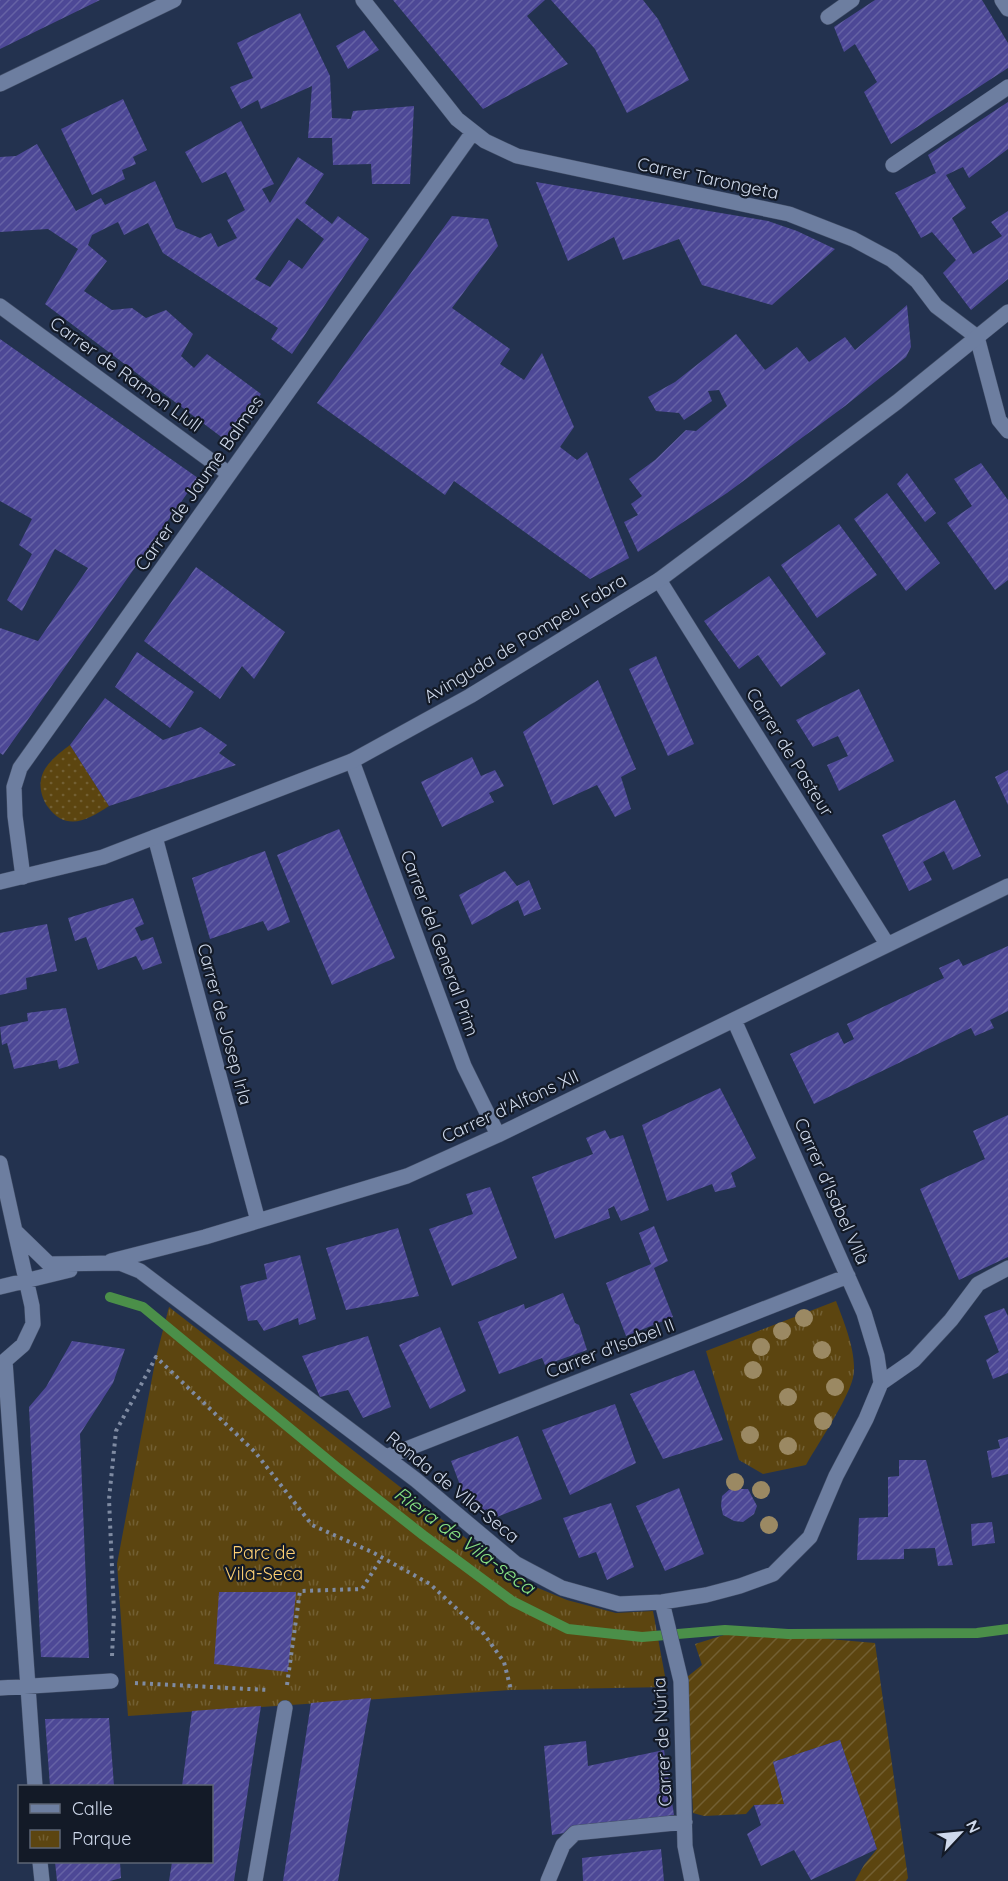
<svg xmlns="http://www.w3.org/2000/svg" width="1008" height="1881" viewBox="0 0 1008 1881" font-family="Quicksand,sans-serif">
	<style>
		.grass { fill: url(#grass-dots) }
		.park { fill: url(#park-tufts) }
		.garden { fill: url(#garden-furrows) }
		.lines { fill: none; stroke-linecap: round; stroke-linejoin: round }
		.stream { stroke: #4b8f49; stroke-width: 10 }
		.building { fill: url(#building-hatch); fill-rule: evenodd }
		.minor-casing { stroke: #424e67; stroke-width: 16 }
		.tertiary-casing { stroke: #424e67; stroke-width: 16 }
		.path { stroke: #7f8ba2; stroke-width: 4; stroke-dasharray: 3 4.5; stroke-linecap: butt }
		.minor { stroke: #6d7ea0; stroke-width: 15 }
		.tertiary { stroke: #6d7ea0; stroke-width: 15 }
		.tree { fill: #9b8963 }
		.labels { text-anchor: middle; dominant-baseline: central; stroke-width: 4.5; stroke-linejoin: round; paint-order: stroke }
		.street-label { font-size: 18px; fill: #ced8ea; stroke: #131a27 }
		.park-label { font-size: 18px; fill: #fed073; stroke: #131a27 }
		.water-label { font-size: 20px; font-style: italic; fill: #86e082; stroke: #131a27 }
	</style>
	<defs>
		<pattern id="grass-dots" width="8" height="8" patternUnits="userSpaceOnUse" patternTransform="scale(1.5)"><rect width="8" height="8" fill="#5c4510"/><path d="M2 2h.1M6 6h.1" fill="none" stroke="#725f33" stroke-width="1.8" stroke-linecap="round"/></pattern>
		<pattern id="park-tufts" width="24" height="20" patternUnits="userSpaceOnUse" patternTransform="scale(1.5)"><rect width="24" height="20" fill="#5c4510"/><path d="M3 7l-1-3M5 7V3M7 7l1-3M15 17l-1-3M17 17v-4M19 17l1-3" fill="none" stroke="#725f33"/></pattern>
		<pattern id="garden-furrows" width="10" height="10" patternUnits="userSpaceOnUse" patternTransform="scale(1.5)"><rect width="10" height="10" fill="#5c4510"/><path d="M-1 1l2-2M0 10L10 0M9 11l2-2" fill="none" stroke="#725f33"/></pattern>
		<pattern id="building-hatch" width="6" height="6" patternUnits="userSpaceOnUse" patternTransform="scale(1.5)"><rect width="6" height="6" fill="#4d4896"/><path d="M-1 1l2-2M0 6l6-6M5 7l2-2" fill="none" stroke="#6562a5"/></pattern>
	</defs>
	<rect width="100%" height="100%" fill="#23324f"/>
	<path class="grass" d="M70,745L109,806C88,820 66,832 48,807C43,801 39,788 41,780C43,765 59,753 70,745Z"/>
	<path class="park" d="M836,1301C844,1322 858,1355 853,1378C847,1401 819,1442 806,1465L763,1474L739,1460L706,1351Z
		M169,1307L521,1581L567,1600L616,1613L653,1611L667,1687L511,1690L128,1716L117,1564L156,1357Z"/>
	<path class="garden" d="M737,1631L875,1643L908,1878L906,1881H855L864,1865L877,1849L840,1740L773,1762L784,1804L754,1805L746,1814L704,1816L693,1813L687,1677L702,1665L695,1644Z"/>
	<g class="lines">
		<path class="stream" d="M110,1297L143,1307L339,1469L423,1535L512,1601L568,1629L642,1637L725,1630L788,1634L977,1633L1008,1629"/>
	</g>
	<path class="building" d="M0,0H100L0,49Z
		M393,0H545L527,16L568,64L483,109Z
		M551,0H643L658,19L689,80L627,113L595,49Z
		M875,0H982L1008,43V68L891,144L864,92L877,82L855,44L844,52L834,27Z
		M300,13L330,76L332,118L351,119L353,111L414,106L410,184H372L371,164L333,165L332,138H308L312,86L261,109L258,100L241,109L230,87L253,78L237,43Z
		M364,30L379,50L348,69L336,46Z
		M123,99L147,150L133,157L136,164L122,170L125,179L92,195L61,129Z
		M1008,102V149L969,178L963,167L946,175L966,208L952,218L973,254L1002,236L991,222L1008,211V279L971,310L943,273L956,260L932,232L921,238L895,193L936,173L928,155Z
		M241,121L274,184L262,189L270,203L298,157L324,174L305,203L332,224L338,216L369,239L292,354L271,339L278,328L163,253L148,223L124,235L118,222L92,235L88,245L107,261L84,291L112,310L132,308L146,318L166,310L193,334L181,356L194,368L207,354L261,394L228,442L45,304L78,249L48,229L0,232V157L16,156L37,144L76,211L101,198L105,205L155,181L176,228L200,238L211,233L218,247L237,238L227,220L245,210L226,172L202,183L185,152ZM297,218L324,239L302,269L289,260L270,287L255,279Z
		M536,182L768,221L797,231L835,249L772,305L702,285L679,239L623,260L614,237L568,261Z
		M452,216L488,219L498,246L452,308L510,349L500,364L524,380L542,353L574,427L560,447L577,460L587,452L629,558L590,579L454,481L445,495L317,403Z
		M907,305L911,347L906,357L845,406L727,493L638,552L624,522L638,515L631,504L642,496L629,479L655,460L686,430L696,431L727,406L719,390L708,391L712,401L684,420L679,413L656,411L648,397L675,382L736,334L765,370L797,347L809,362L845,337L855,350Z
		M0,339L198,478L3,755L0,753V628L38,641L88,568L55,549L22,611L7,600L32,554L19,545L32,519L0,501Z
		M981,463L1008,500V580L995,590L947,523L972,506L954,479Z
		M907,473L936,513L925,522L897,484Z
		M887,493L940,563L906,591L854,519Z
		M839,524L877,575L817,618L781,565Z
		M196,567L285,632L254,679L242,666L220,699L144,641Z
		M769,576L826,654L781,687L758,655L739,669L704,621Z
		M137,652L194,692L170,728L115,687Z
		M656,656L694,744L668,756L629,669Z
		M598,680L636,769L621,777L631,809L615,817L597,785L553,805L523,732Z
		M859,689L894,761L839,791L827,765L848,756L838,736L813,747L796,720Z
		M105,698L163,740L201,727L227,745L219,753L236,765L109,806L70,745Z
		M472,757L481,776L495,770L504,786L489,793L494,802L442,827L421,782Z
		M1008,770V805L995,777Z
		M955,800L981,856L953,870L944,851L923,862L932,880L909,891L882,835Z
		M339,829L395,958L332,985L277,855Z
		M265,851L290,922L268,931L263,921L210,939L192,878Z
		M505,871L517,886L529,880L541,909L524,916L518,900L472,925L459,895Z
		M133,898L144,924L135,928L141,941L153,937L162,963L143,970L136,956L98,970L86,937L75,941L68,918Z
		M47,924L57,971L26,978L27,989L0,995V933Z
		M1008,946V1011L990,1020L994,1028L975,1036L971,1028L814,1104L790,1054L838,1032L844,1044L854,1039L847,1024L944,978L939,968L959,959L963,966Z
		M66,1008L79,1063L59,1069L57,1060L14,1069L7,1043L2,1045L0,1027L28,1021L27,1013Z
		M720,1088L756,1158L731,1173L736,1187L715,1192L712,1184L667,1201L642,1125Z
		M1008,1115V1257L959,1280L920,1189L985,1159L973,1131Z
		M605,1130L610,1139L623,1135L649,1210L621,1221L614,1206L608,1209L610,1218L555,1239L532,1177L593,1154L586,1138Z
		M490,1187L517,1258L452,1286L429,1229L473,1214L466,1194Z
		M654,1226L668,1261L654,1268L673,1317L626,1336L606,1283L651,1264L639,1233Z
		M398,1228L419,1296L346,1310L326,1248Z
		M300,1255L316,1319L299,1325L298,1318L264,1331L257,1320L248,1321L240,1286L267,1279L264,1264Z
		M563,1293L575,1323L579,1325L587,1350L545,1365L542,1358L499,1374L478,1322L524,1304L525,1309Z
		M1004,1308L1008,1316V1373L993,1379L986,1360L999,1352L984,1316Z
		M440,1327L466,1391L430,1409L399,1345Z
		M368,1336L391,1407L363,1418L348,1390L320,1397L302,1356Z
		M72,1341L125,1349L113,1383L80,1434L89,1658L41,1657L29,1407L46,1387Z
		M694,1370L723,1440L663,1459L630,1394Z
		M615,1404L636,1463L570,1495L542,1430Z
		M518,1436L542,1499L492,1519L487,1509L480,1512L469,1491L463,1493L451,1461Z
		M1008,1437V1474L992,1478L987,1451L1000,1448L998,1440Z
		M899,1460H926L953,1565L938,1566L935,1548L904,1549V1559L857,1560L859,1518L888,1517V1477L899,1476Z
		M679,1488L704,1554L665,1571L636,1506Z
		M730,1489H748L757,1506L754,1514L743,1522L734,1521L723,1515L721,1506L722,1496Z
		M611,1503L634,1567L607,1580L596,1552L579,1558L563,1518Z
		M992,1522L995,1543L972,1546L971,1524Z
		M219,1592H296L288,1672L214,1664Z
		M371,1698L338,1881H283L311,1703Z
		M261,1706L234,1881H169L172,1862H212V1786H182L192,1711Z
		M109,1718L114,1786H50L45,1719Z
		M840,1740L877,1849L811,1880L794,1850L761,1866L747,1834L761,1825L754,1805L784,1804L773,1762Z
		M586,1741L588,1766L664,1750L674,1815L552,1835L544,1746Z
		M661,1849L664,1881H583L582,1858Z
		M55,1862H120L121,1878L110,1881H57Z"/>
	<g class="lines">
		<defs>
			<path id="minor" d="M363,0L457,119L485,141L517,156L789,214L853,239L892,260L917,281L936,306L977,337L999,420L1008,431
				M1002,0L1008,9
				M828,17L852,0
				M0,84L174,0
				M893,165L1008,87
				M0,306L229,474
				M659,580L887,944
				M352,761L464,1066L498,1135
				M155,837L258,1221
				M23,877L15,816L14,787L20,768L473,132
				M734,1020L864,1313L877,1356L881,1383
				M0,1163L15,1231L49,1264L120,1263L140,1271L416,1480L515,1563L562,1588L619,1604L662,1602L706,1595L740,1586L773,1574L810,1537L836,1476L866,1419L881,1383
				M111,1261L205,1237L407,1176L498,1135L1008,886
				M0,1287L70,1270
				M5,1361L35,1786
				M0,1365L23,1345L33,1324L32,1306L15,1231
				M881,1383L914,1360L951,1320L978,1284L1008,1268
				M386,1457L848,1276
				M662,1602L681,1681L685,1846L692,1881
				M0,1688L111,1681
				M40,1862L42,1881
				M255,1881L285,1708
				M548,1881L563,1845L575,1833L685,1822"/>
			<path id="tertiary" d="M0,882L103,857L352,761L470,696L659,580L897,402L1008,312"/>
		</defs>
		<use href="#minor" class="minor-casing"/>
		<use href="#tertiary" class="tertiary-casing"/>
		<path class="path" d="M112,1656L114,1613L109,1499L116,1431L156,1357L255,1452L312,1525L374,1553L430,1584L484,1634L504,1662L511,1690
			M135,1683L268,1690
			M287,1685L300,1591L362,1589L382,1557"/>
		<use href="#minor" class="minor"/>
		<use href="#tertiary" class="tertiary"/>
	</g>
	<g class="tree">
		<circle cx="804" cy="1318" r="9"/>
		<circle cx="782" cy="1331" r="9"/>
		<circle cx="761" cy="1347" r="9"/>
		<circle cx="822" cy="1350" r="9"/>
		<circle cx="753" cy="1370" r="9"/>
		<circle cx="835" cy="1387" r="9"/>
		<circle cx="788" cy="1397" r="9"/>
		<circle cx="823" cy="1421" r="9"/>
		<circle cx="750" cy="1435" r="9"/>
		<circle cx="788" cy="1446" r="9"/>
		<circle cx="735" cy="1482" r="9"/>
		<circle cx="761" cy="1490" r="9"/>
		<circle cx="769" cy="1525" r="9"/>
	</g>
	<g class="labels">
		<g class="street-label">
			<text transform="translate(708 178) rotate(12)">Carrer Tarongeta</text>
			<text transform="translate(126 374) rotate(36)">Carrer de Ramon Llull</text>
			<text transform="translate(199 483) rotate(-55)">Carrer de Jaume Balmes</text>
			<text transform="translate(525 638) rotate(-31)">Avinguda de Pompeu Fabra</text>
			<text transform="translate(790 752) rotate(58)">Carrer de Pasteur</text>
			<text transform="translate(440 943) rotate(70)">Carrer del General Prim</text>
			<text transform="translate(225 1024) rotate(75)">Carrer de Josep Irla</text>
			<text transform="translate(510 1106) rotate(-25)">Carrer d'Alfons XII</text>
			<text transform="translate(832 1191) rotate(66)">Carrer d'Isabel VIlà</text>
			<text transform="translate(610 1348) rotate(-21)">Carrer d'Isabel II</text>
			<text transform="translate(453 1487) rotate(39)">Ronda de VIla-Seca</text>
			<text transform="translate(662 1742) rotate(-93)">Carrer de Núria</text>
		</g>
		<g class="park-label">
			<text x="264" y="1552">Parc de<tspan x="264" dy="21">Vila-Seca</tspan></text>
		</g>
		<g class="water-label">
			<text transform="translate(465 1540) rotate(36)">Riera de Vila-seca</text>
		</g>
	</g>
	<rect x="18" y="1785" width="195" height="78" fill="#131a27" stroke="#5e6675" stroke-width="1.5"/>
	<rect x="30" y="1804" width="30" height="9" fill="#6d7ea0" stroke="#5e6675" stroke-width="1.5"/>
	<text x="72" y="1815" font-size="18" fill="#ced8ea">Calle</text>
	<rect x="30" y="1830" width="30" height="18" fill="url(#park-tufts)" stroke="#5e6675" stroke-width="1.5"/>
	<text x="72" y="1845" font-size="18" fill="#ced8ea">Parque</text>
	<g transform="translate(960 1833) rotate(64)" stroke="#131a27" stroke-width="4.5" paint-order="stroke">
	<path d="M0-4.5L10 22L0 15L-10 22Z" fill="#ced8ea"/>
	<text y="-9" font-size="16" font-weight="bold" text-anchor="middle" fill="#ced8ea">N</text>
	</g>
</svg>
